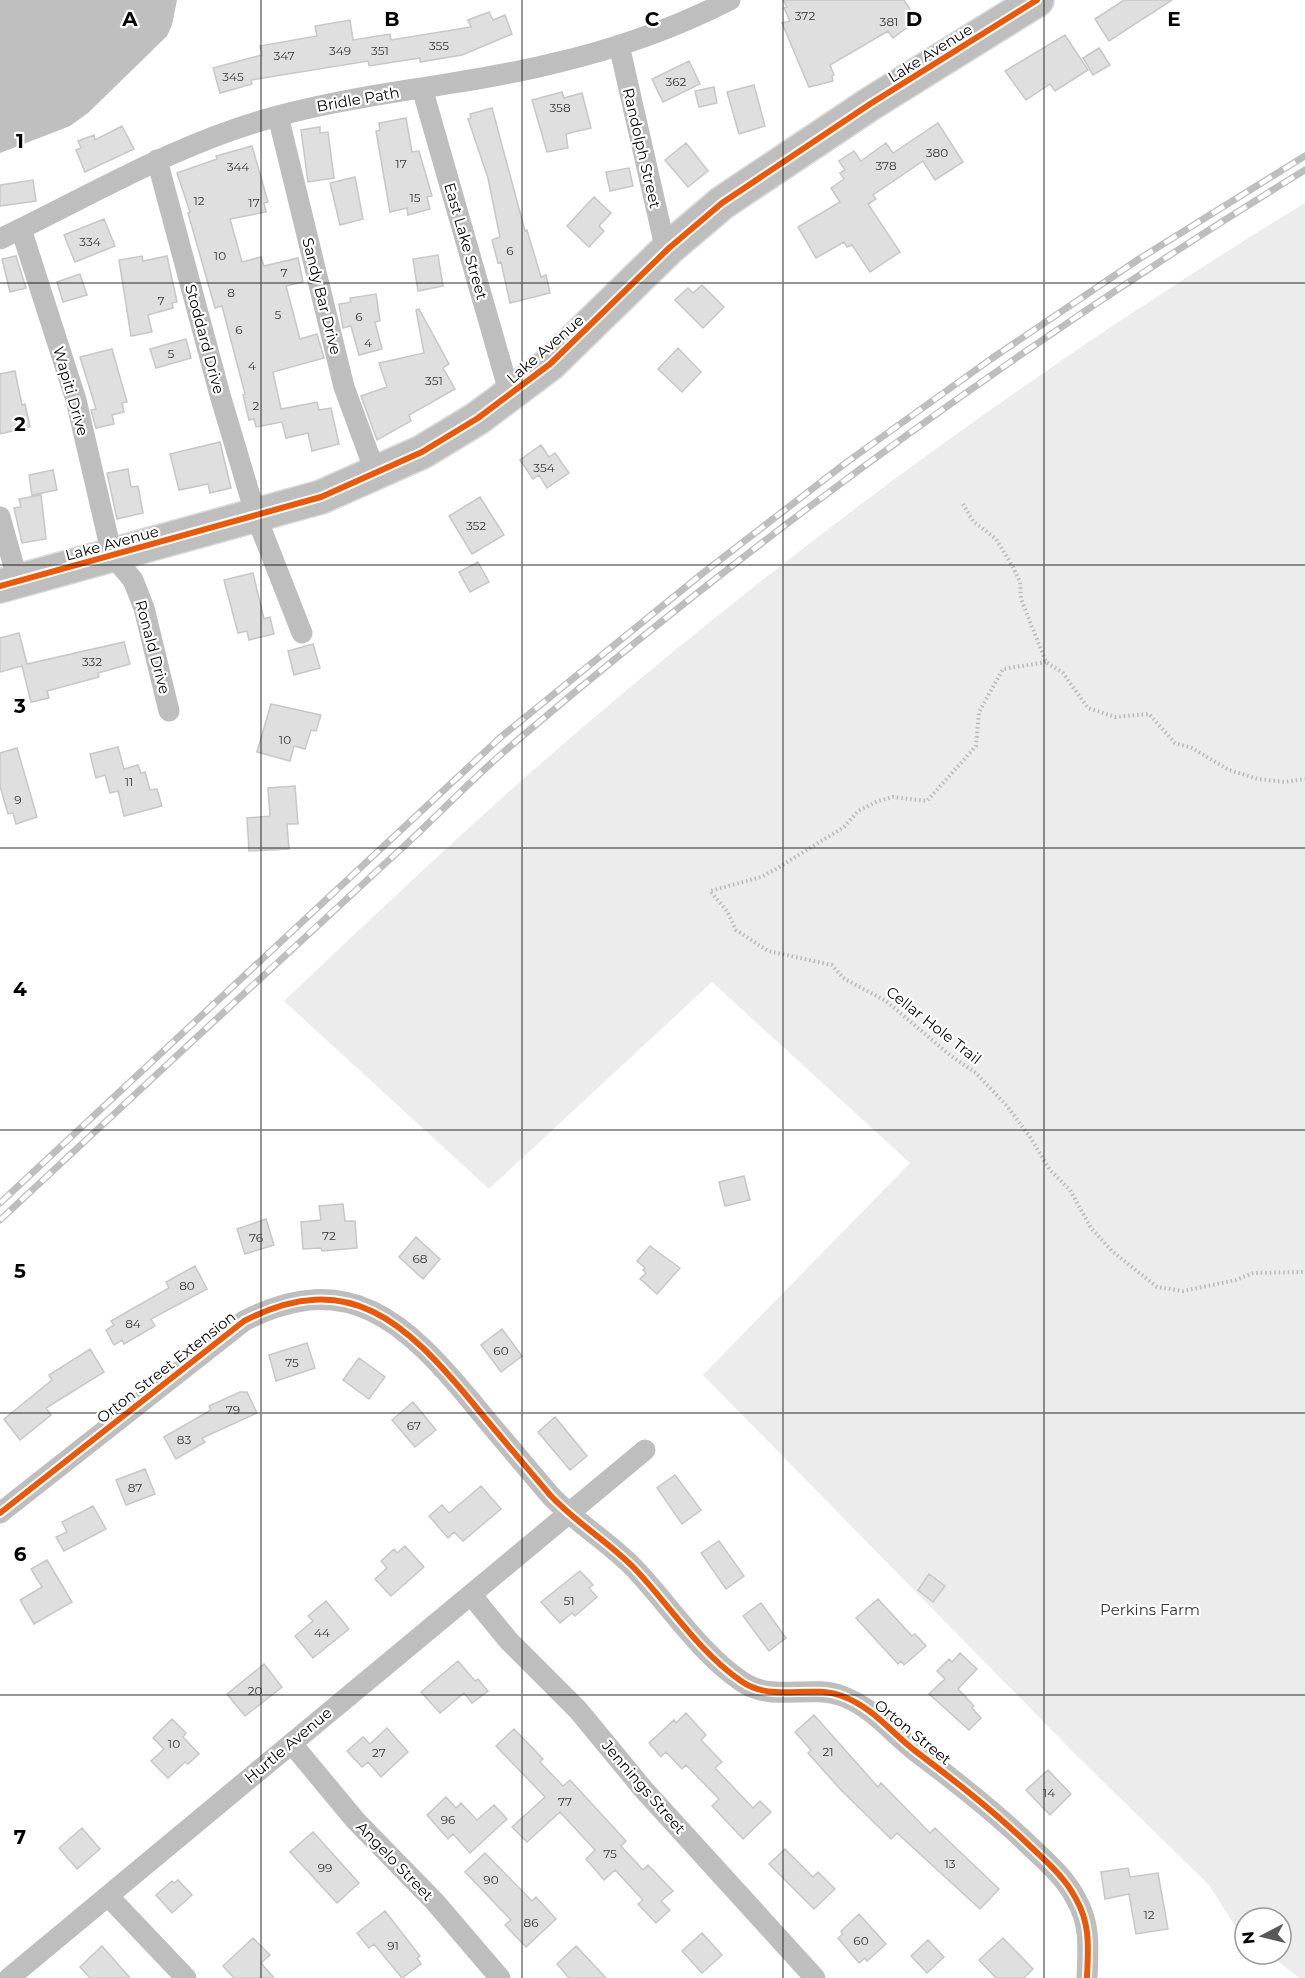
<svg xmlns="http://www.w3.org/2000/svg" width="1305" height="1978" viewBox="0 0 1305 1978" font-family="Montserrat,sans-serif">
	<style>
		.green { fill: #ececec }
		.water { fill: #bfbfbf }
		.building { fill: #dfdfdf; stroke: #c7c7c7; stroke-width: 1.5 }
		.lines { fill: none; stroke-linecap: round; stroke-linejoin: round }
		.primary-casing { stroke: #dbdbdb; stroke-width: 36 }
		.path { stroke: #b9b9b9; stroke-width: 4; stroke-dasharray: 1.5 3; stroke-linecap: butt }
		.street { stroke: #bebebe; stroke-width: 21 }
		.primary { stroke: #bebebe; stroke-width: 33 }
		.rail-casing { stroke: #bebebe; stroke-width: 7 }
		.rail { stroke: #fff; stroke-width: 4.5; stroke-dasharray: 14; stroke-linecap: butt }
		.cycleway-casing { stroke: #fff; stroke-width: 10 }
		.cycleway { stroke: #e8590c; stroke-width: 6 }
		.grid { fill: none; stroke: #000; stroke-width: 1.5; stroke-opacity: 0.55 }
		.labels { text-anchor: middle; dominant-baseline: central; stroke-width: 4.5; stroke-linejoin: round; paint-order: stroke }
		.number-label { font-size: 12px; fill: #383838 }
		.street-label { font-size: 15px; fill: #000; stroke: #fff }
		.park-label { font-size: 15px; fill: #333; stroke: #fff }
		.grid-label { font-size: 20px; text-anchor: middle; font-weight: bold; fill: #000; stroke: #fff; stroke-width: 4.5; stroke-linejoin: round; paint-order: stroke }
	</style>
	<rect width="100%" height="100%" fill="#fff"/>
	<path class="green" d="M1305,203V1978H1299L1269,1954H1281V1918H1245V1935L1237,1929L1209,1885L1076,1755L703,1375L910,1163L712,982L489,1189L284,1001C376,914 467,827 562,745C795,544 1043,363 1305,203Z"/>
	<path class="water" d="M0,0H177L172,25L167,36L88,113L70,126L0,153Z"/>
	<path class="building" d="M783,0H904L917,20L893,38L888,31L830,65L834,75L832,76L833,81L809,87L782,23L790,21L784,8L787,7Z
		M1124,0H1172L1109,41L1095,19Z
		M489,12L493,20L505,15L512,34L462,55L420,62V58L369,66L368,61L251,80L252,84L220,93L213,68L262,55L260,46L317,36L315,26L350,20L353,40L390,34L391,40L471,27L468,20Z
		M1065,35L1088,70L1055,91L1050,84L1026,100L1005,71Z
		M1099,48L1110,65L1093,75L1083,58Z
		M689,61L700,84L663,102L652,79Z
		M754,85L765,126L739,134L727,92Z
		M714,87L717,103L699,107L695,91Z
		M562,92L564,98L582,93L591,128L566,134L568,148L547,152L532,100Z
		M492,108L525,231L527,230L541,277L546,275L550,293L510,303L501,262L498,263L492,240L500,237L488,178L468,119L471,118L470,114Z
		M406,118L412,152L419,151L432,196L427,197L430,209L408,215L407,208L390,212L376,131L380,130L379,123Z
		M938,123L963,162L935,180L923,161L873,195L876,199L868,204L900,252L870,272L852,245L847,247L844,242L816,258L798,227L840,202L831,188L844,179L840,173L845,170L839,161L854,151L861,161L886,143L893,153Z
		M122,126L134,149L85,172L76,150L81,148L78,141L94,135L95,140Z
		M320,127V133L328,132L334,178L308,182L301,130Z
		M686,143L708,171L688,187L665,160Z
		M252,146L268,202L264,203L266,212L230,219L242,262L261,257L264,266L298,258L303,282L286,286L300,339L317,334L324,358L273,372L281,409L317,402L319,410L331,408L339,444L312,451L308,433L286,438L282,422L256,427L254,419L249,420L243,395L245,394L222,306L215,308L188,213L190,212L177,173L217,159L216,156Z
		M629,168L633,186L610,191L606,172Z
		M355,177L363,219L340,225L330,183Z
		M33,180L36,201L0,206V185Z
		M594,197L611,213L599,226L604,231L589,247L567,226Z
		M104,219L115,246L75,262L64,235Z
		M438,255L443,286L418,291L413,259Z
		M16,256L26,288L10,292L2,259Z
		M142,256L143,261L167,256L177,302L172,303L173,308L148,315L152,332L131,336L119,260Z
		M80,274L87,295L63,302L57,282Z
		M702,285L724,307L703,328L675,300L688,288L693,293Z
		M376,294L380,321L375,322L382,349L359,355L351,326L343,328L339,304L351,302L350,298Z
		M419,309L449,364L443,368L455,389L409,415L411,421L377,440L361,396L387,387L379,363L424,353L416,310Z
		M186,339L191,358L156,368L150,349Z
		M678,348L701,372L682,392L658,369Z
		M112,349L127,402L122,403L124,412L112,415L114,424L96,428L91,410L96,409L80,357Z
		M15,371L22,405L25,404L30,427L0,434V374Z
		M220,442L231,488L210,493L208,484L179,490L170,454Z
		M541,445L549,457L555,453L569,473L547,488L539,475L533,479L520,460Z
		M128,469L131,487L138,486L143,513L117,519L107,473Z
		M53,470L57,490L32,495L29,475Z
		M41,495L46,539L22,543L14,508L21,507L19,499Z
		M480,497L504,535L472,554L449,516Z
		M478,562L489,582L470,592L459,572Z
		M253,573L264,619L270,617L274,634L249,640L247,631L238,633L224,580Z
		M19,633L27,664L124,642L130,664L98,673L99,677L47,691L49,698L31,702L22,666L0,672V638Z
		M313,644L320,668L294,675L288,651Z
		M271,704L321,715L316,731L311,730L305,749L294,746L290,761L257,752Z
		M118,747L124,769L138,765L141,773L145,772L150,790L157,789L162,806L124,816L118,791L110,793L105,775L96,778L90,754Z
		M17,748L37,817L16,824L13,813L8,814L0,786V753Z
		M295,786L298,824H287L289,849L249,851L247,818L270,816L268,788Z
		M744,1176L750,1200L725,1206L719,1182Z
		M343,1204L345,1221H355L357,1248L322,1251L321,1248L303,1249L301,1222L321,1220L319,1206Z
		M266,1219L274,1245L245,1254L237,1229Z
		M416,1237L440,1259L423,1279L399,1257Z
		M650,1246L680,1268L657,1294L640,1279L646,1273L643,1270L645,1268L637,1261Z
		M195,1266L207,1289L151,1319L155,1326L124,1344L122,1340L114,1345L106,1330L114,1325L111,1321L169,1288L166,1282Z
		M502,1329L522,1356L501,1372L481,1345Z
		M307,1343L315,1368L276,1381L269,1355Z
		M90,1349L104,1372L46,1408L51,1415L20,1440L4,1419L52,1380L49,1375Z
		M359,1358L385,1377L369,1399L343,1380Z
		M240,1392H247L257,1413L202,1438L205,1442L176,1459L164,1437L211,1410L209,1406Z
		M413,1402L436,1430L415,1447L392,1420Z
		M555,1417L587,1456L570,1470L538,1432Z
		M145,1469L155,1494L126,1505L116,1480Z
		M675,1475L701,1510L682,1524L657,1488Z
		M481,1486L501,1509L463,1541L454,1532L448,1538L429,1516L442,1505L449,1513Z
		M93,1506L106,1529L64,1551L56,1537L67,1532L62,1522Z
		M719,1541L744,1576L726,1589L701,1553Z
		M405,1546L424,1567L391,1596L375,1579L387,1568L381,1561L394,1549L397,1553Z
		M47,1560L72,1602L34,1624L20,1600L42,1587L31,1569Z
		M580,1571L593,1585L589,1588L597,1597L575,1616L572,1613L560,1623L541,1602Z
		M929,1574L945,1586L933,1602L918,1590Z
		M878,1599L912,1636L915,1634L926,1646L904,1665L901,1661L898,1664L856,1618Z
		M326,1601L349,1629L313,1658L295,1636L313,1621L308,1616Z
		M761,1603L786,1638L769,1651L743,1616Z
		M960,1653L977,1669L958,1689L974,1706L972,1708L981,1718L969,1730L929,1694L945,1679L937,1671L949,1659L952,1662Z
		M458,1661L475,1681L478,1679L488,1691L472,1703L464,1693L440,1713L421,1692Z
		M264,1664L282,1687L245,1716L227,1694Z
		M686,1713L706,1735L701,1740L722,1762L715,1768L753,1808L760,1801L771,1812L743,1839L712,1806L719,1799L686,1765L682,1769L666,1752L661,1757L649,1743L674,1720L676,1723Z
		M814,1715L878,1787L881,1783L930,1833L935,1828L999,1889L980,1909L897,1833L891,1839L840,1789L808,1753L811,1750L795,1732Z
		M172,1719L186,1733L183,1737L199,1754L188,1764L185,1762L168,1778L151,1761L164,1749L153,1738Z
		M387,1728L408,1752L381,1777L368,1762L362,1767L347,1751L363,1737L370,1744Z
		M514,1729L543,1759L540,1762L563,1786L570,1780L626,1841L621,1846L643,1870L648,1865L673,1891L661,1901L670,1910L656,1923L638,1904L643,1900L615,1870L604,1880L586,1859L595,1850L560,1812L527,1842L512,1827L545,1797L496,1746Z
		M1048,1770L1071,1794L1050,1815L1026,1790Z
		M446,1797L456,1808L461,1803L477,1820L494,1805L507,1819L470,1853L453,1834L448,1839L427,1815Z
		M82,1828L100,1849L77,1869L59,1848Z
		M313,1832L359,1883L337,1903L290,1852Z
		M785,1849L813,1877L818,1872L835,1889L814,1909L769,1864Z
		M485,1853L532,1901L536,1897L556,1919L526,1947L505,1925L511,1920L465,1872Z
		M1128,1868L1130,1877L1158,1873L1168,1929L1136,1934L1129,1894L1105,1899L1101,1872Z
		M178,1880L192,1895L172,1913L156,1895L172,1881L174,1883Z
		M385,1911L420,1956L417,1958L421,1964L402,1978L374,1944L369,1948L357,1933Z
		M859,1914L886,1944L867,1961L865,1958L859,1963L838,1938L843,1934L841,1931Z
		M702,1933L722,1955L702,1973L682,1951Z
		M253,1938L270,1955L261,1963L274,1978H234L223,1966Z
		M1003,1938L1033,1969L1024,1978H996L979,1960Z
		M928,1940L944,1957L927,1973L911,1956Z
		M102,1946L130,1978H90L80,1967Z
		M576,1946L606,1978H569L557,1964Z"/>
	<g class="lines">
		<defs>
			<path id="primary" d="M0,586L321,497L422,452L478,418L550,364L669,248L722,203L870,104L1037,0"/>
		</defs>
		<use href="#primary" class="primary-casing"/>
		<path class="path" d="M963,504L973,521L996,539L1013,567L1020,582L1021,599L1046,662L1063,673L1088,708L1115,717L1149,714L1175,743L1192,748L1229,770L1258,779L1285,782L1305,779
			M1046,662L1003,669L979,712L976,746L927,801L893,797L878,801L858,811L844,827L776,869L761,877L710,891L727,911L736,930L768,951L832,965L843,978L886,1001L951,1056L976,1073L1007,1106L1030,1137L1050,1170L1070,1190L1091,1228L1113,1252L1157,1287L1183,1291L1236,1280L1253,1273L1305,1272"/>
		<path class="street" d="M619,45L666,251
			M422,88L510,395
			M278,116L344,387L376,474
			M157,160L220,395L256,516L302,633
			M21,229L76,400L112,555L133,580L144,608L169,711
			M0,239C92,195 179,142 278,116C369,91 464,86 555,63C616,49 675,28 730,0
			M0,517L18,581
			M0,1513L244,1321C349,1267 406,1323 471,1401C497,1433 524,1464 550,1495C576,1523 609,1542 635,1569C670,1606 699,1652 741,1681C772,1703 809,1684 842,1696C872,1707 890,1731 914,1750C955,1781 995,1812 1032,1848C1049,1864 1066,1879 1076,1899C1091,1925 1088,1949 1087,1978
			M472,1596L509,1641L578,1710L644,1790L815,1978
			M292,1744L356,1821L435,1902L500,1978
			M109,1897L186,1978
			M9,1978L645,1450"/>
		<use href="#primary" class="primary"/>
		<defs>
			<path id="rail" d="M0,1203L502,736L703,573L847,462L991,359L1139,259L1305,156
				M0,1220C130,1099 259,979 390,859C432,822 470,780 513,744C762,532 1026,341 1305,170"/>
		</defs>
		<use href="#rail" class="rail-casing"/>
		<use href="#rail" class="rail"/>
		<defs>
			<path id="cycleway" d="M0,586L321,497L422,452L478,418L550,364L669,248L722,203L870,104L1037,0
				M0,1513L244,1321C349,1267 406,1323 471,1401C497,1433 524,1464 550,1495C576,1523 609,1542 635,1569C670,1606 699,1652 741,1681C772,1703 809,1684 842,1696C872,1707 890,1731 914,1750C955,1781 995,1812 1032,1848C1049,1864 1066,1879 1076,1899C1091,1925 1088,1949 1087,1978"/>
		</defs>
		<use href="#cycleway" class="cycleway-casing"/>
		<use href="#cycleway" class="cycleway"/>
	</g>
	<path class="grid" d="M261,0V1978M522,0V1978M783,0V1978M1044,0V1978M0,283H1305M0,565H1305M0,848H1305M0,1130H1305M0,1413H1305M0,1695H1305"/>
	<g class="labels">
		<g class="number-label">
			<text x="805" y="15">372</text>
			<text x="889" y="21">381</text>
			<text x="439" y="45">355</text>
			<text x="340" y="50">349</text>
			<text x="380" y="50">351</text>
			<text x="284" y="55">347</text>
			<text x="233" y="76">345</text>
			<text x="676" y="81">362</text>
			<text x="560" y="107">358</text>
			<text x="937" y="152">380</text>
			<text x="401" y="163">17</text>
			<text x="886" y="165">378</text>
			<text x="238" y="166">344</text>
			<text x="415" y="197">15</text>
			<text x="199" y="200">12</text>
			<text x="254" y="202">17</text>
			<text x="90" y="241">334</text>
			<text x="510" y="250">6</text>
			<text x="220" y="255">10</text>
			<text x="284" y="272">7</text>
			<text x="231" y="292">8</text>
			<text x="161" y="300">7</text>
			<text x="278" y="314">5</text>
			<text x="359" y="316">6</text>
			<text x="239" y="329">6</text>
			<text x="368" y="342">4</text>
			<text x="171" y="353">5</text>
			<text x="252" y="365">4</text>
			<text x="434" y="380">351</text>
			<text x="256" y="405">2</text>
			<text x="544" y="467">354</text>
			<text x="476" y="525">352</text>
			<text x="92" y="661">332</text>
			<text x="285" y="739">10</text>
			<text x="129" y="781">11</text>
			<text x="18" y="799">9</text>
			<text x="329" y="1235">72</text>
			<text x="256" y="1237">76</text>
			<text x="420" y="1258">68</text>
			<text x="187" y="1285">80</text>
			<text x="133" y="1323">84</text>
			<text x="501" y="1350">60</text>
			<text x="292" y="1362">75</text>
			<text x="233" y="1409">79</text>
			<text x="414" y="1425">67</text>
			<text x="184" y="1439">83</text>
			<text x="135" y="1487">87</text>
			<text x="569" y="1600">51</text>
			<text x="322" y="1632">44</text>
			<text x="255" y="1690">20</text>
			<text x="174" y="1743">10</text>
			<text x="828" y="1751">21</text>
			<text x="379" y="1752">27</text>
			<text x="1049" y="1792">14</text>
			<text x="565" y="1801">77</text>
			<text x="448" y="1819">96</text>
			<text x="610" y="1853">75</text>
			<text x="950" y="1863">13</text>
			<text x="325" y="1867">99</text>
			<text x="491" y="1879">90</text>
			<text x="1149" y="1914">12</text>
			<text x="531" y="1922">86</text>
			<text x="861" y="1940">60</text>
			<text x="393" y="1945">91</text>
		</g>
		<g class="street-label">
			<text transform="translate(930 53) rotate(-32)">Lake Avenue</text>
			<text transform="translate(358 99) rotate(-10)">Bridle Path</text>
			<text transform="translate(642 148) rotate(77)">Randolph Street</text>
			<text transform="translate(466 241) rotate(74)">East Lake Street</text>
			<text transform="translate(322 296) rotate(76)">Sandy Bar Drive</text>
			<text transform="translate(205 339) rotate(75)">Stoddard Drive</text>
			<text transform="translate(545 349) rotate(-41)">Lake Avenue</text>
			<text transform="translate(71 391) rotate(74)">Wapiti Drive</text>
			<text transform="translate(112 543) rotate(-15)">Lake Avenue</text>
			<text transform="translate(153 647) rotate(75)">Ronald Drive</text>
			<text transform="translate(934 1025) rotate(38)">Cellar Hole Trail</text>
			<text transform="translate(166 1367) rotate(-38)">Orton Street Extension</text>
			<text transform="translate(913 1732) rotate(39)">Orton Street</text>
			<text transform="translate(288 1745) rotate(-40)">Hurtle Avenue</text>
			<text transform="translate(644 1787) rotate(49)">Jennings Street</text>
			<text transform="translate(395 1861) rotate(46)">Angelo Street</text>
		</g>
		<g class="park-label">
			<text x="1150" y="1609">Perkins Farm</text>
		</g>
	</g>
	<g class="grid-label">
		<text x="130" y="26">A</text>
		<text x="392" y="26">B</text>
		<text x="652" y="26">C</text>
		<text x="914" y="26">D</text>
		<text x="1174" y="26">E</text>
		<text x="20" y="148">1</text>
		<text x="20" y="431">2</text>
		<text x="20" y="713">3</text>
		<text x="20" y="996">4</text>
		<text x="20" y="1278">5</text>
		<text x="20" y="1561">6</text>
		<text x="20" y="1844">7</text>
	</g>
	<g transform="translate(1263 1936) rotate(263)"><circle r="28" fill="#ffffff" stroke="#999999" stroke-width="1.5"/>
	<path d="M0-4.5L10 22L0 15L-10 22Z" fill="#595959"/>
	<text y="-9" font-size="16" font-weight="bold" text-anchor="middle" fill="#000000">N</text>
	</g>
</svg>
